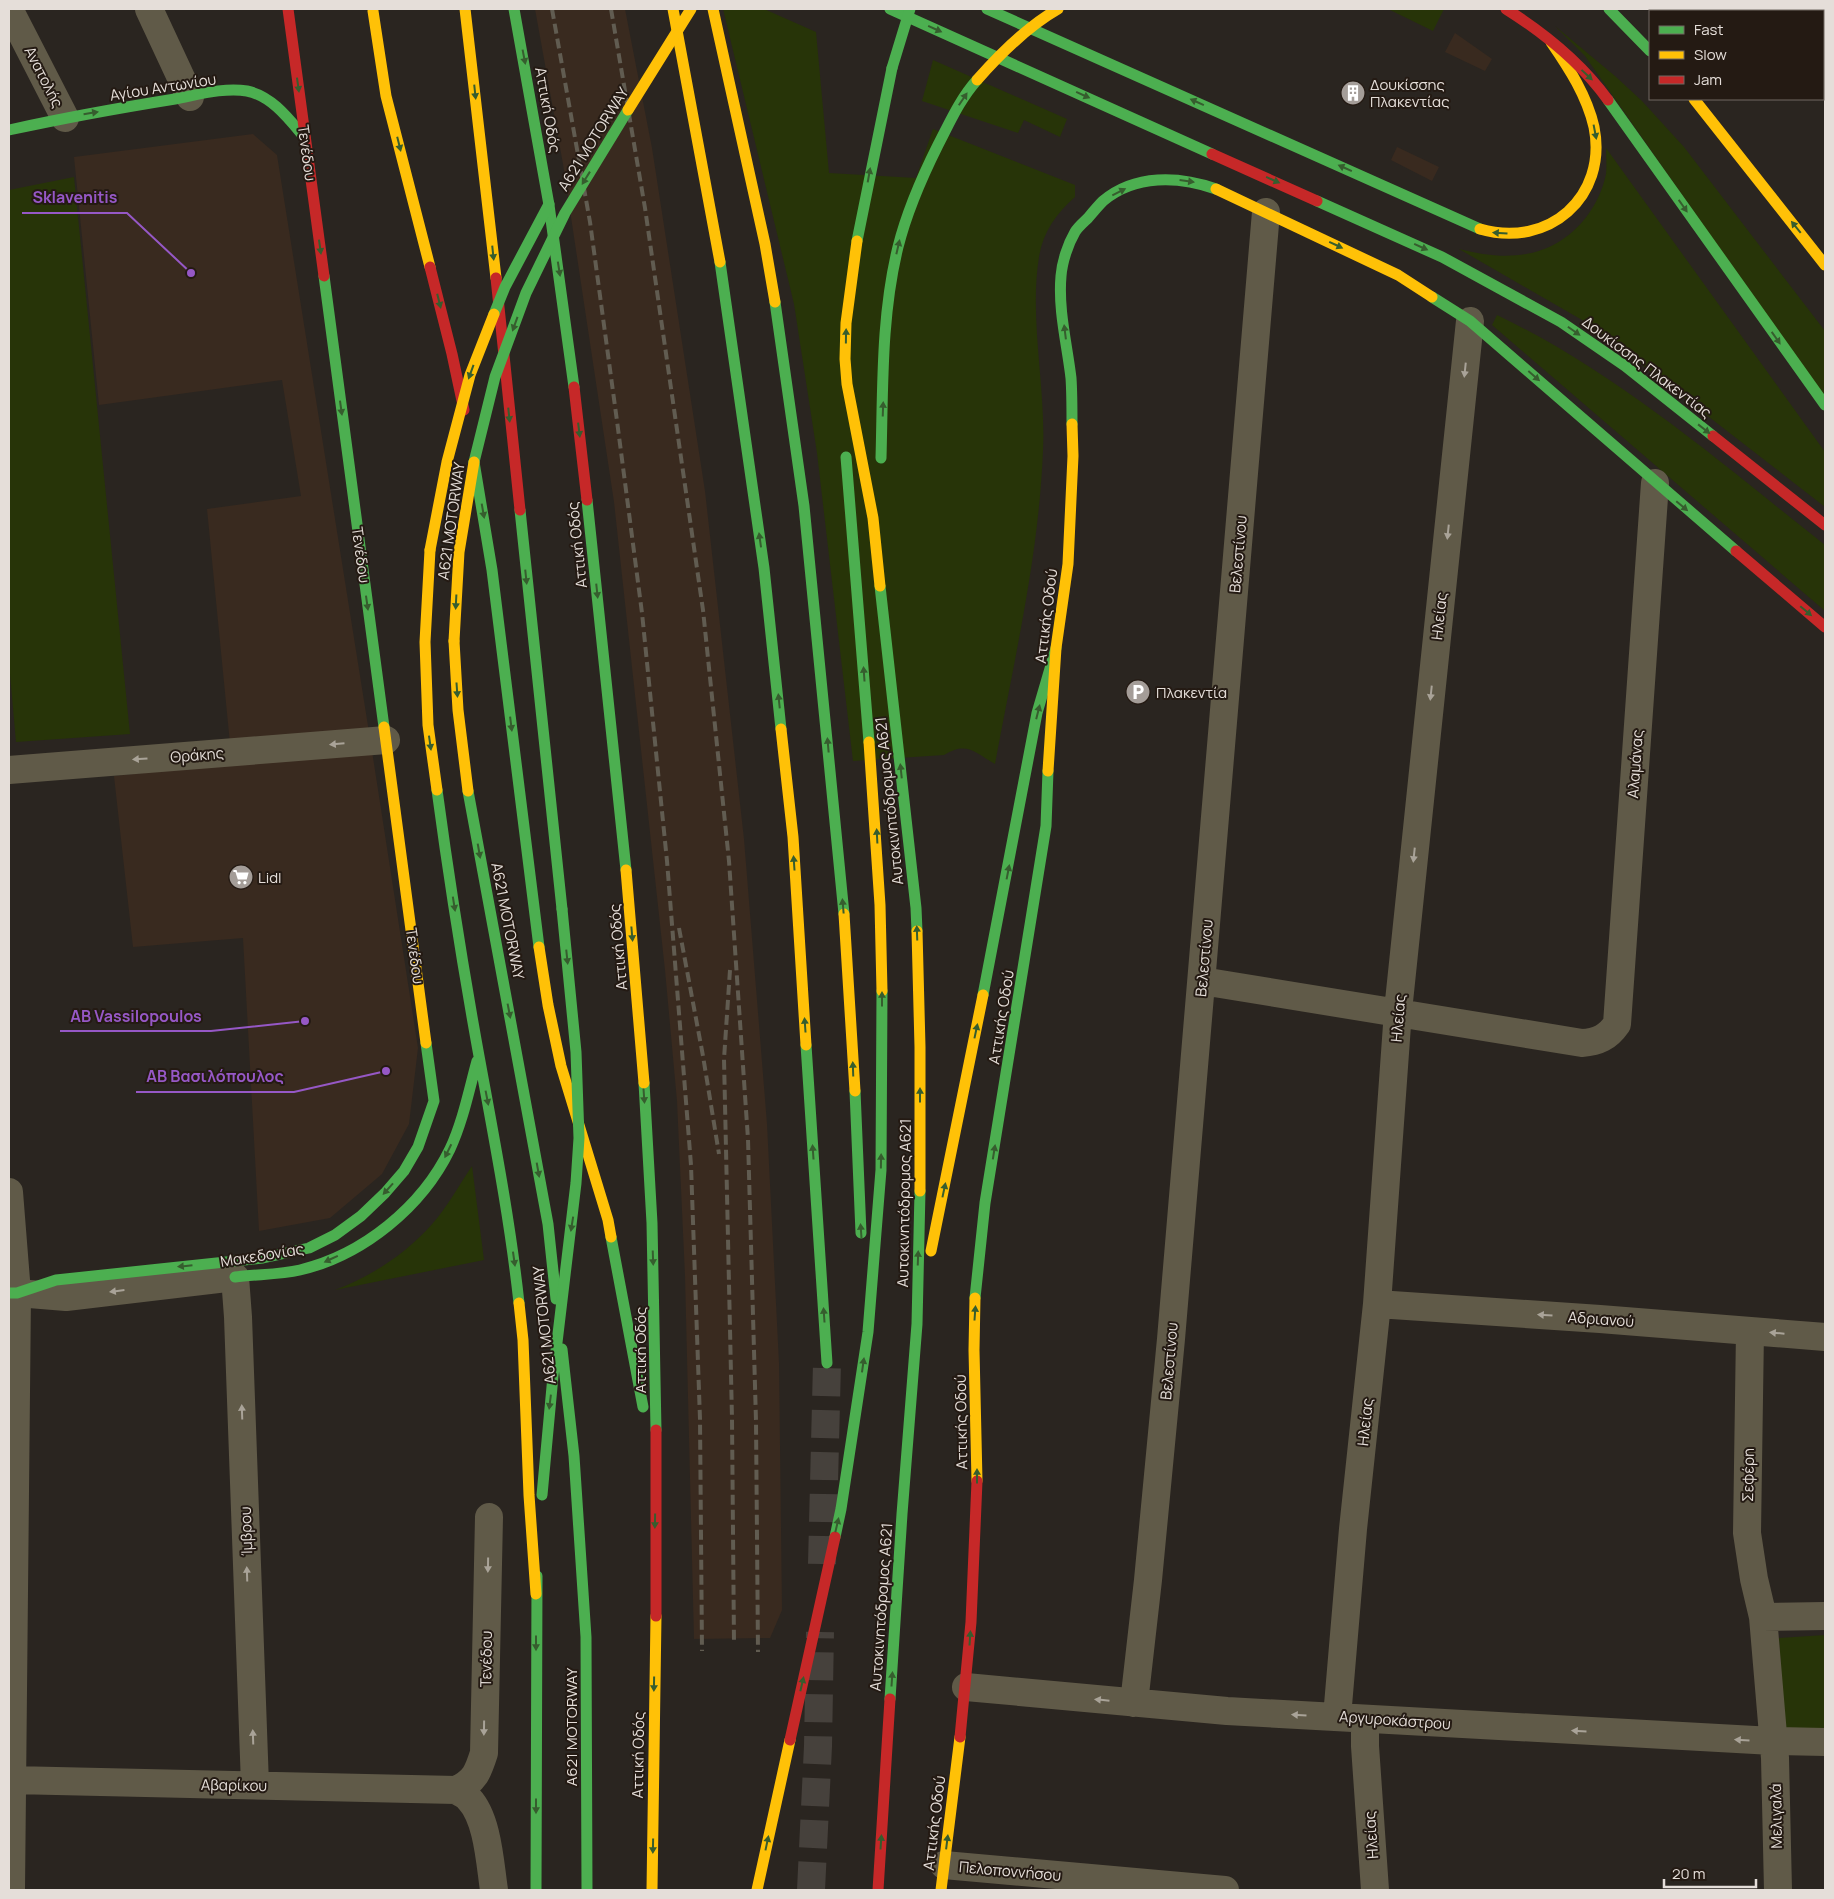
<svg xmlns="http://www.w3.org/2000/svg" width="1834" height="1899" viewBox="0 0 1834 1899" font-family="Manrope,sans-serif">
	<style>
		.built { fill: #392a1f }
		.green { fill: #273408 }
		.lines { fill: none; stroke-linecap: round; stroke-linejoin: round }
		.highway-tunnel { stroke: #46413c; stroke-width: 28; stroke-dasharray: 28 14; stroke-linecap: butt }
		.street { stroke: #605a48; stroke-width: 28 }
		.fast { stroke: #4caf50; stroke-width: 11 }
		.slow { stroke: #ffc107; stroke-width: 11 }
		.jam { stroke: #c62828; stroke-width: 11 }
		.rail { stroke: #615c51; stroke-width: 4; stroke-dasharray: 10 5; stroke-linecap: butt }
		.fast-bridge { stroke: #4caf50; stroke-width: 11 }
		.slow-bridge { stroke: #ffc107; stroke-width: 11 }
		.oneway { fill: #365d2e }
		.oneway2 { fill: #a9a398 }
		.labels { text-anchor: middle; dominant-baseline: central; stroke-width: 4; stroke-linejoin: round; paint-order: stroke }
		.street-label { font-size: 15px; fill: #e5ded9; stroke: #241a13 }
		.poi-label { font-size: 15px; fill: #e5ded9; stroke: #241a13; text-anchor: start }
		.leader { fill: none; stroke: #9658c6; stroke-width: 2 }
		.callout-dot { fill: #9658c6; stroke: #241a13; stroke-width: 2 }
		.callout-label { font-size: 16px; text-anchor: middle; font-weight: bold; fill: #9658c6; stroke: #241a13; stroke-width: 4; stroke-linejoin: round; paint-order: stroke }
	</style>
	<rect width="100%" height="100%" fill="#2a2520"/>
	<path class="built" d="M535,9H625L652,148L705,491L744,839L767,1124L779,1363L782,1610L770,1638L694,1639L685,1276L677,1101L665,970L614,502L563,164Z
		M1455,33L1492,59L1485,71L1445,52Z
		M253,134L277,155L372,751L418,1048L409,1124L382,1174L330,1218L259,1231L243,938L133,947L114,776L232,764L207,509L301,496L282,380L99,405L74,157Z
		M1397,147L1439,167L1432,181L1391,160Z"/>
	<path class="green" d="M723,9H764L816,32L829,173L916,178L933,129L1075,185V197C1056,214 1043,232 1039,257C1029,319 1046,387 1043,450C1039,556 1014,660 995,764C974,752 967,741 944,755L853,761L817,453L794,304Z
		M1388,9H1444L1433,31Z
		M1555,26L1615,76L1642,101L1684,147L1825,331V399L1585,56Z
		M933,60L1067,119L1060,137L1024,120L1018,133L922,101Z
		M1606,148L1825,452V507L1589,324L1459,249C1508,262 1554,259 1587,216C1596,204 1603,189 1606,174C1607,166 1606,156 1606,148Z
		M74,177L130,734L16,742L9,663V190Z
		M1497,315C1618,373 1721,463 1825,545V611L1492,325Z
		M472,1166L484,1260L335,1290C372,1276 407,1253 433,1223C448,1206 459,1185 472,1166Z
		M1825,1635V1735H1785L1779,1638Z"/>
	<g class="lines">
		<path class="highway-tunnel" d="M822,1564L827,1363
			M811,1890L818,1746L820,1632"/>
		<path class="street" d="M9,9L65,118
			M149,9L190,97
			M9,770L386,740
			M1202,981L1582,1043C1598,1042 1608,1037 1617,1024L1655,483
			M9,1192L17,1293L11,1890
			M17,1293L66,1297L235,1277L238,1317L255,1785
			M1377,1304L1600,1319L1825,1337
			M1750,1331L1747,1533L1754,1579L1763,1617L1775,1758L1778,1890
			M1763,1617L1825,1616
			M966,1687L1227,1711L1773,1741L1825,1742
			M1134,1703L1148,1580L1171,1339L1266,212
			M1337,1717L1353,1529L1377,1304L1398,1011L1470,321
			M1365,1719V1746L1375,1890
			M12,1780L456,1790C475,1781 478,1772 484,1753L489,1517
			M456,1790C460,1793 466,1795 469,1799C488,1819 490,1864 494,1890
			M944,1865L1225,1890"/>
		<path class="fast" d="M514,9L549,205L574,387
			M890,9L1212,154
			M987,9L1480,229
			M1609,9L1650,51
			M1608,100L1825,405
			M9,130C64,118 119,108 175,99C197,95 224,87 247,91C272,96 289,119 305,138
			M1317,201L1442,257L1561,322L1625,366L1713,436
			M857,241L892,68
			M720,262L764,568L781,729
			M324,276L384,727
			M1432,297L1470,321L1736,551
			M775,302L804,506L844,914
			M1072,424C1072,409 1072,393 1071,378C1067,344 1058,310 1061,276C1062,262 1068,244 1075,232C1078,227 1084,222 1088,218C1093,212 1098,206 1103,201C1135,174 1179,176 1216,189
			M846,457L869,742
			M474,462L492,570L539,947
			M587,500L626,870
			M520,510L562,909
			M880,586L916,908L917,931
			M437,790C449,879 463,968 479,1056C494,1138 510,1220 519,1303
			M468,791L548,1224L556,1299
			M983,995L1037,713L1056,648
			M806,1045L827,1363
			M644,1083L652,1223L656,1430
			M855,1091L861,1233
			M611,1237L643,1407
			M235,1277C256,1274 279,1275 300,1270C363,1255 422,1207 450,1149C463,1121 469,1090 477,1061
			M9,1293H17L56,1280L263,1258L309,1248L335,1235L361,1216L385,1193L404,1171L418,1147L434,1101L426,1043
			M975,1298L985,1203L1046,826L1048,771
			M562,1349L574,1456L586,1637L587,1890
			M835,1537L841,1509L868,1332L881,1170L882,991
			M890,1699L902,1514L917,1324L920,1191
			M536,1890L537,1576"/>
		<path class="slow" d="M465,9L496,278
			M673,9L720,262
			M713,9L765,244L775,302
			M1733,9L1736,11
			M373,11L386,96L430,267
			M1823,83L1825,86
			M1694,99L1825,265
			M1216,189L1398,275L1432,297
			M1480,229C1548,249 1608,197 1594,127C1587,96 1569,68 1551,42
			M857,241L846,323L845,359L847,384L873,518L880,586
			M430,550L425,642L428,725L437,790
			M454,641L458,710L468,791
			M384,727L426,1043
			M781,729L793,837L806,1045
			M869,742L880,905L882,991
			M1048,771L1056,648L1068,564L1073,456L1072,424
			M626,870L644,1083
			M844,914L855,1091
			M917,931L920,1047V1191
			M539,947L548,1005L561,1066L608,1220L611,1237
			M931,1251L983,995
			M975,1298L974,1350L977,1481
			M519,1303L523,1340L529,1495L536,1594
			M652,1890L656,1616
			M757,1890L790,1740
			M941,1890L960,1737"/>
		<path class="jam" d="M288,9L324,276
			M1506,9C1544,33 1582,64 1608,100
			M1212,154L1317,201
			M430,267L452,354L464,410
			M496,278L520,510
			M574,387L587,500
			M1713,436L1825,525
			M1736,551L1825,627
			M656,1616V1430
			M960,1737L971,1622L977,1481
			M790,1740L835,1537
			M878,1890L890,1699"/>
		<path class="rail" d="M552,9L590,222L617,421L642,613L667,861L691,1165L700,1419L702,1651
			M611,9L645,208L703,610L729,861L748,1139L756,1421L758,1652
			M679,928L703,1056L719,1154
			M730,970L724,1059L732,1419L734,1644"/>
		<path class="fast-bridge" d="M892,68L910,9
			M494,314L505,287L549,204
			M881,458C883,388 881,316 898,247C907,211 922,177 938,145C950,122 960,99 977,80
			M474,462L495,377L526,293L565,213L628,110
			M542,1495L553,1376L576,1183L579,1138L576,1052L562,909"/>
		<path class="slow-bridge" d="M977,80C1000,54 1028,26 1058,9
			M628,110L691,9
			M430,550L447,462L470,375L494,314
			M454,641L459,552L474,462"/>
	</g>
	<defs><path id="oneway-solid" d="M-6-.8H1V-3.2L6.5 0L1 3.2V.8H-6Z" transform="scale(1.25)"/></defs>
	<g class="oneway">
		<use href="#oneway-solid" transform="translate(935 29) rotate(24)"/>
		<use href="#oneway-solid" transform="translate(524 57) rotate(79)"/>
		<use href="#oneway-solid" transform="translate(1587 75) rotate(43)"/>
		<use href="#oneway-solid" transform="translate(298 85) rotate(82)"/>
		<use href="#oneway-solid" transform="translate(475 92) rotate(84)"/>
		<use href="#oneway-solid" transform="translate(1083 95) rotate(24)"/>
		<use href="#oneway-solid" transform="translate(963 99) rotate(-56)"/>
		<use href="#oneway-solid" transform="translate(1197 102) rotate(-156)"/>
		<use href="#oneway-solid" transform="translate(91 113) rotate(-9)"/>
		<use href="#oneway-solid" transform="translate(1595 132) rotate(79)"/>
		<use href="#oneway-solid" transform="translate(399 144) rotate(76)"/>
		<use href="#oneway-solid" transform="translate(1345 168) rotate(-156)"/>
		<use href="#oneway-solid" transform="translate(869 175) rotate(-80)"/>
		<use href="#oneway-solid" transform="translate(586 178) rotate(122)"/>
		<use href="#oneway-solid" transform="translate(1273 180) rotate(24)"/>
		<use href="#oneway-solid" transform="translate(1187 181) rotate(8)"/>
		<use href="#oneway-solid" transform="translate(1119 192) rotate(-27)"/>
		<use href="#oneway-solid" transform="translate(1683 206) rotate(55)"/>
		<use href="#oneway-solid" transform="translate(1796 227) rotate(-129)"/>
		<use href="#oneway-solid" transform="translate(1500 233) rotate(-176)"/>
		<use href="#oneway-solid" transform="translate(1336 245) rotate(25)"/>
		<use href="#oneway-solid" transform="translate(320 247) rotate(82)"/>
		<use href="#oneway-solid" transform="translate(898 247) rotate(-77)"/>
		<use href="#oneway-solid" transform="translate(1421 247) rotate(24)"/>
		<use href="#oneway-solid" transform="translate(493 253) rotate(84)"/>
		<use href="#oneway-solid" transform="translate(559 269) rotate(81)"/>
		<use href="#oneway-solid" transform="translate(439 301) rotate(76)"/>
		<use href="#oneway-solid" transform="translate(515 324) rotate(110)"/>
		<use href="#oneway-solid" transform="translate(1574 331) rotate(35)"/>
		<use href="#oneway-solid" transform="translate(1065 332) rotate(-97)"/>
		<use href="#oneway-solid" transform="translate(846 336) rotate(-89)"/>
		<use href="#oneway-solid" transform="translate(1776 338) rotate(55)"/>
		<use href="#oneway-solid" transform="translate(471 372) rotate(110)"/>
		<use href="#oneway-solid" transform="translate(1534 376) rotate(41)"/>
		<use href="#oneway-solid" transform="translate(341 408) rotate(82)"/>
		<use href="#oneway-solid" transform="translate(883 409) rotate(-88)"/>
		<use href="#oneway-solid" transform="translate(509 415) rotate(84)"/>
		<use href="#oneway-solid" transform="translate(1704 429) rotate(38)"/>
		<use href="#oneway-solid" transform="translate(579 430) rotate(83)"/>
		<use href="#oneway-solid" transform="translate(1682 506) rotate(40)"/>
		<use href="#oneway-solid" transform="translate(483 511) rotate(80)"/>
		<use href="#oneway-solid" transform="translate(760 540) rotate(-98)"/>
		<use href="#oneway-solid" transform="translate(526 577) rotate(84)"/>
		<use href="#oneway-solid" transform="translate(597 591) rotate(84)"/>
		<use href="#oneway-solid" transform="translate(456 602) rotate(93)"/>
		<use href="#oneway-solid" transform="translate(367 603) rotate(82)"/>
		<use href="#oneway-solid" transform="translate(1806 611) rotate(40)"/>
		<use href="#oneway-solid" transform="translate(864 674) rotate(-94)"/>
		<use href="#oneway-solid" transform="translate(457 690) rotate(86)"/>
		<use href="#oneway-solid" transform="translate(779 701) rotate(-96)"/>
		<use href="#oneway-solid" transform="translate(1038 712) rotate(-76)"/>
		<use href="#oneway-solid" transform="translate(511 724) rotate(83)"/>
		<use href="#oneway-solid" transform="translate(430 743) rotate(82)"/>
		<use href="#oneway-solid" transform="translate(828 745) rotate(-95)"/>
		<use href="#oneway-solid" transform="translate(901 771) rotate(-96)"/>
		<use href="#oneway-solid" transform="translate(877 836) rotate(-93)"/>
		<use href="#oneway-solid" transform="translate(479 851) rotate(80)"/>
		<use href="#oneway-solid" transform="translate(794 863) rotate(-94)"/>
		<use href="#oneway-solid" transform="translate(1008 872) rotate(-79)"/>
		<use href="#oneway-solid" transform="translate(454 904) rotate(81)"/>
		<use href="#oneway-solid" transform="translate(843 906) rotate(-95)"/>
		<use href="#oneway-solid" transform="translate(917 933) rotate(-92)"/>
		<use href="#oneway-solid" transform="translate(632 934) rotate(85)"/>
		<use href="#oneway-solid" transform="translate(567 957) rotate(84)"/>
		<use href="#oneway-solid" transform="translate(882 999) rotate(-90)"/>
		<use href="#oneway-solid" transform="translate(509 1011) rotate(79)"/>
		<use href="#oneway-solid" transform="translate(805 1025) rotate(-94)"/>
		<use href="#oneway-solid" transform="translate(976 1031) rotate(-78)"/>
		<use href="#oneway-solid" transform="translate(853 1069) rotate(-92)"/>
		<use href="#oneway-solid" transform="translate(920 1095) rotate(-90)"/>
		<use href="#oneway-solid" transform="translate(644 1096) rotate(86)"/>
		<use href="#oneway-solid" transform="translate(487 1098) rotate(79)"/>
		<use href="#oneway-solid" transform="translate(448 1151) rotate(116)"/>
		<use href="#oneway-solid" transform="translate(813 1152) rotate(-94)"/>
		<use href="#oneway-solid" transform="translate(994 1152) rotate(-81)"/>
		<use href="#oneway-solid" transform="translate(881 1161) rotate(-89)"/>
		<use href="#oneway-solid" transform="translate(538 1170) rotate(80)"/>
		<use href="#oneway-solid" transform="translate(388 1189) rotate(132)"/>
		<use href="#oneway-solid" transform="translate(944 1190) rotate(-78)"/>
		<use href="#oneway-solid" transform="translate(572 1224) rotate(99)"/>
		<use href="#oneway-solid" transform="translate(861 1231) rotate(-94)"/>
		<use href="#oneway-solid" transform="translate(653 1258) rotate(88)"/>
		<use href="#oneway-solid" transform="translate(918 1258) rotate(-88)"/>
		<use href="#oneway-solid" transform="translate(331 1259) rotate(155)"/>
		<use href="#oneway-solid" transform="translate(514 1259) rotate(82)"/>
		<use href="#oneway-solid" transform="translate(185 1266) rotate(174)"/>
		<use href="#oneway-solid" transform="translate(975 1313) rotate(-86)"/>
		<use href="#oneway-solid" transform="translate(824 1315) rotate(-94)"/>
		<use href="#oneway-solid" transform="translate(863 1365) rotate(-82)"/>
		<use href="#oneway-solid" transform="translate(550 1402) rotate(97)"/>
		<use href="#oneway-solid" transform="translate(977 1476) rotate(-90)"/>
		<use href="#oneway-solid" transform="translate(655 1521) rotate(91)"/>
		<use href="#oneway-solid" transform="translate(837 1525) rotate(-77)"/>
		<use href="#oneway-solid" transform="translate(970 1638) rotate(-86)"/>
		<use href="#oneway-solid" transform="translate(536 1643) rotate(90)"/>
		<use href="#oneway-solid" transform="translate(892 1679) rotate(-86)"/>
		<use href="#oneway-solid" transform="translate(654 1684) rotate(91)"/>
		<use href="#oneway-solid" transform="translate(802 1684) rotate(-77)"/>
		<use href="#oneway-solid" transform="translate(536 1806) rotate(90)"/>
		<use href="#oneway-solid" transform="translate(881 1842) rotate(-86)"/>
		<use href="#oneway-solid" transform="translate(947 1842) rotate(-83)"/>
		<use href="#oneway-solid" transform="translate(767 1843) rotate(-78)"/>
		<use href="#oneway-solid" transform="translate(653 1846) rotate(91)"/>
	</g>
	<g class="oneway2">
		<use href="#oneway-solid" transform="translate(1465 370) rotate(96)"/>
		<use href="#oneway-solid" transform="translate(1448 532) rotate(96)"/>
		<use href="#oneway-solid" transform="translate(1431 693) rotate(96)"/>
		<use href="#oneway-solid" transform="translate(337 744) rotate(175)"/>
		<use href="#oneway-solid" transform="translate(140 759) rotate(176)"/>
		<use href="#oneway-solid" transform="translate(1414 855) rotate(96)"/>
		<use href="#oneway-solid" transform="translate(117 1291) rotate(173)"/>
		<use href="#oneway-solid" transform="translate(1545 1315) rotate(-176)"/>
		<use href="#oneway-solid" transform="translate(1777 1333) rotate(-175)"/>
		<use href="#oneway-solid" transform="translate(242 1412) rotate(-92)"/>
		<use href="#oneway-solid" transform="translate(488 1565) rotate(91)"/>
		<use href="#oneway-solid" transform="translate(247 1574) rotate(-92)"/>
		<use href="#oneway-solid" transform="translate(1102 1700) rotate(-174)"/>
		<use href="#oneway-solid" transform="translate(1299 1715) rotate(-177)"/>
		<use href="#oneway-solid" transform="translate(484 1728) rotate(91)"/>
		<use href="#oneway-solid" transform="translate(1579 1731) rotate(-177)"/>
		<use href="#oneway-solid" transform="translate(253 1737) rotate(-92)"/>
		<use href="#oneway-solid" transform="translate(1742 1740) rotate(-177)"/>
	</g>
	<defs>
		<symbol id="building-disc" viewBox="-11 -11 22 22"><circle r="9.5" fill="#a49d98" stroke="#241a13"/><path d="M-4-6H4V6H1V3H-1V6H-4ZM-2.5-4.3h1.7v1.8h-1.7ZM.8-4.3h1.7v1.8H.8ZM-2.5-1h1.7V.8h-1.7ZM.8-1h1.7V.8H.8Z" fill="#fff"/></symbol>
		<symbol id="parking-disc" viewBox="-11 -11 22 22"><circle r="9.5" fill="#a49d98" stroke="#241a13"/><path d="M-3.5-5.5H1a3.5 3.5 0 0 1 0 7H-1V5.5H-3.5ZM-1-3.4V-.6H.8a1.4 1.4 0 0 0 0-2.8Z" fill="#fff"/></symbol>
		<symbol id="supermarket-disc" viewBox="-11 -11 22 22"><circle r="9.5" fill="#a49d98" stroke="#241a13"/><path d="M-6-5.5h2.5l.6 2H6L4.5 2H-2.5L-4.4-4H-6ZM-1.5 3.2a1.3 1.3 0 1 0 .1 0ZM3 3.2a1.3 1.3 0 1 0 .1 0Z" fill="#fff"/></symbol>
	</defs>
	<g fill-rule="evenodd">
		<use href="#building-disc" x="1339" y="79" width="28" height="28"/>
		<use href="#parking-disc" x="1124" y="678" width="28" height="28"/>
		<use href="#supermarket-disc" x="227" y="863" width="28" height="28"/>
	</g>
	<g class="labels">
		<g class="street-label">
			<text transform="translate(44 77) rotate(63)">Ανατολής</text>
			<text transform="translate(163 87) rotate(-9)">Αγίου Αντωνίου</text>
			<text transform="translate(548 110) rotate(80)">Αττική Οδός</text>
			<text transform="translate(593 139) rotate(-58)">A621 MOTORWAY</text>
			<text transform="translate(307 153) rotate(82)">Τενέδου</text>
			<text transform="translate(1647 367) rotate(37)">Δουκίσσης Πλακεντίας</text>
			<text transform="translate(451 521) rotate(-82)">A621 MOTORWAY</text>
			<text transform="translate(577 545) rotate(-96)">Αττική Οδός</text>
			<text transform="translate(1238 554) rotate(-85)">Βελεστίνου</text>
			<text transform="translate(361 555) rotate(82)">Τενέδου</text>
			<text transform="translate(1046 616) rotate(-83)">Αττικής Οδού</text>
			<text transform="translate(1439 616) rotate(-84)">Ηλείας</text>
			<text transform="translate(197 755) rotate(-5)">Θράκης</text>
			<text transform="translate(1635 764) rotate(-86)">Αλαμάνας</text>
			<text transform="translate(889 801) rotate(-96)">Αυτοκινητόδρομος Α621</text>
			<text transform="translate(508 921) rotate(79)">A621 MOTORWAY</text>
			<text transform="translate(618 947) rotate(-95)">Αττική Οδός</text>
			<text transform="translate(415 956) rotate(82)">Τενέδου</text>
			<text transform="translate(1204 958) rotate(-85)">Βελεστίνου</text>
			<text transform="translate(1001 1017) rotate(-81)">Αττικής Οδού</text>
			<text transform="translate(1398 1018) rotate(-85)">Ηλείας</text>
			<text transform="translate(904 1203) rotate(-89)">Αυτοκινητόδρομος Α621</text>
			<text transform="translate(262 1255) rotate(-9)">Μακεδονίας</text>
			<text transform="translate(1601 1319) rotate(4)">Αδριανού</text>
			<text transform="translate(544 1325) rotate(-96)">A621 MOTORWAY</text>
			<text transform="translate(640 1350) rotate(-90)">Αττική Οδός</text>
			<text transform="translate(1169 1361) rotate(-85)">Βελεστίνου</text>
			<text transform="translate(961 1422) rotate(-91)">Αττικής Οδού</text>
			<text transform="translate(1365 1422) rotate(-84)">Ηλείας</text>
			<text transform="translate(1748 1475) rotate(-89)">Σεφέρη</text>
			<text transform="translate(246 1531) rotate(-92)">Ίμβρου</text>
			<text transform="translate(881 1607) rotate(-86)">Αυτοκινητόδρομος Α621</text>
			<text transform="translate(486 1659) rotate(-89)">Τενέδου</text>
			<text transform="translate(1395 1720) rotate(4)">Αργυροκάστρου</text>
			<text transform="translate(571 1727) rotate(-90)">A621 MOTORWAY</text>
			<text transform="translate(638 1755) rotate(-89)">Αττική Οδός</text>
			<text transform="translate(234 1785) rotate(1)">Αβαρίκου</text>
			<text transform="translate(1776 1816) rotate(-91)">Μελιγαλά</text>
			<text transform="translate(934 1823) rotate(-83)">Αττικής Οδού</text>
			<text transform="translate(1371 1835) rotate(-94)">Ηλείας</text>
			<text transform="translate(1010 1871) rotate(5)">Πελοποννήσου</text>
		</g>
		<g class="poi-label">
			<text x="1370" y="84">Δουκίσσης<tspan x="1370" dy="17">Πλακεντίας</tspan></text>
			<text x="1156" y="692">Πλακεντία</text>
			<text x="258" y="877">Lidl</text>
		</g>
	</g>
	<path class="leader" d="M191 273L127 213H22M305 1021L211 1031H60M386 1071L294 1092H136"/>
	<g class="callout-dot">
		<circle cx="191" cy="273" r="5"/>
		<circle cx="305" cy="1021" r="5"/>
		<circle cx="386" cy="1071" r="5"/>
	</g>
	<g class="callout-label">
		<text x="75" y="203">Sklavenitis</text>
		<text x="136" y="1022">AB Vassilopoulos</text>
		<text x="215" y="1082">ΑΒ Βασιλόπουλος</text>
	</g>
	<rect width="1834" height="1899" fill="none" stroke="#e5ded9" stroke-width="20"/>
	<rect x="1649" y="10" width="175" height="90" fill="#241a13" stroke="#716862"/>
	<rect x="1659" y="26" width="25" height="8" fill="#4caf50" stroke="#716862"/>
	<text x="1694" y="35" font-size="15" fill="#e5ded9">Fast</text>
	<rect x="1659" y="51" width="25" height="8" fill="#ffc107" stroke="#716862"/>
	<text x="1694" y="60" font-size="15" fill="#e5ded9">Slow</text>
	<rect x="1659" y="76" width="25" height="8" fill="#c62828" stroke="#716862"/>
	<text x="1694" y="85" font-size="15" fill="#e5ded9">Jam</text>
	<path d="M1664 1879v8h92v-8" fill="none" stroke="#e5ded9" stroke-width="2.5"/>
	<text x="1672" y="1879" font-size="15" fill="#e5ded9" stroke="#241a13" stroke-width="4" paint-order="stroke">20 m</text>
</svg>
